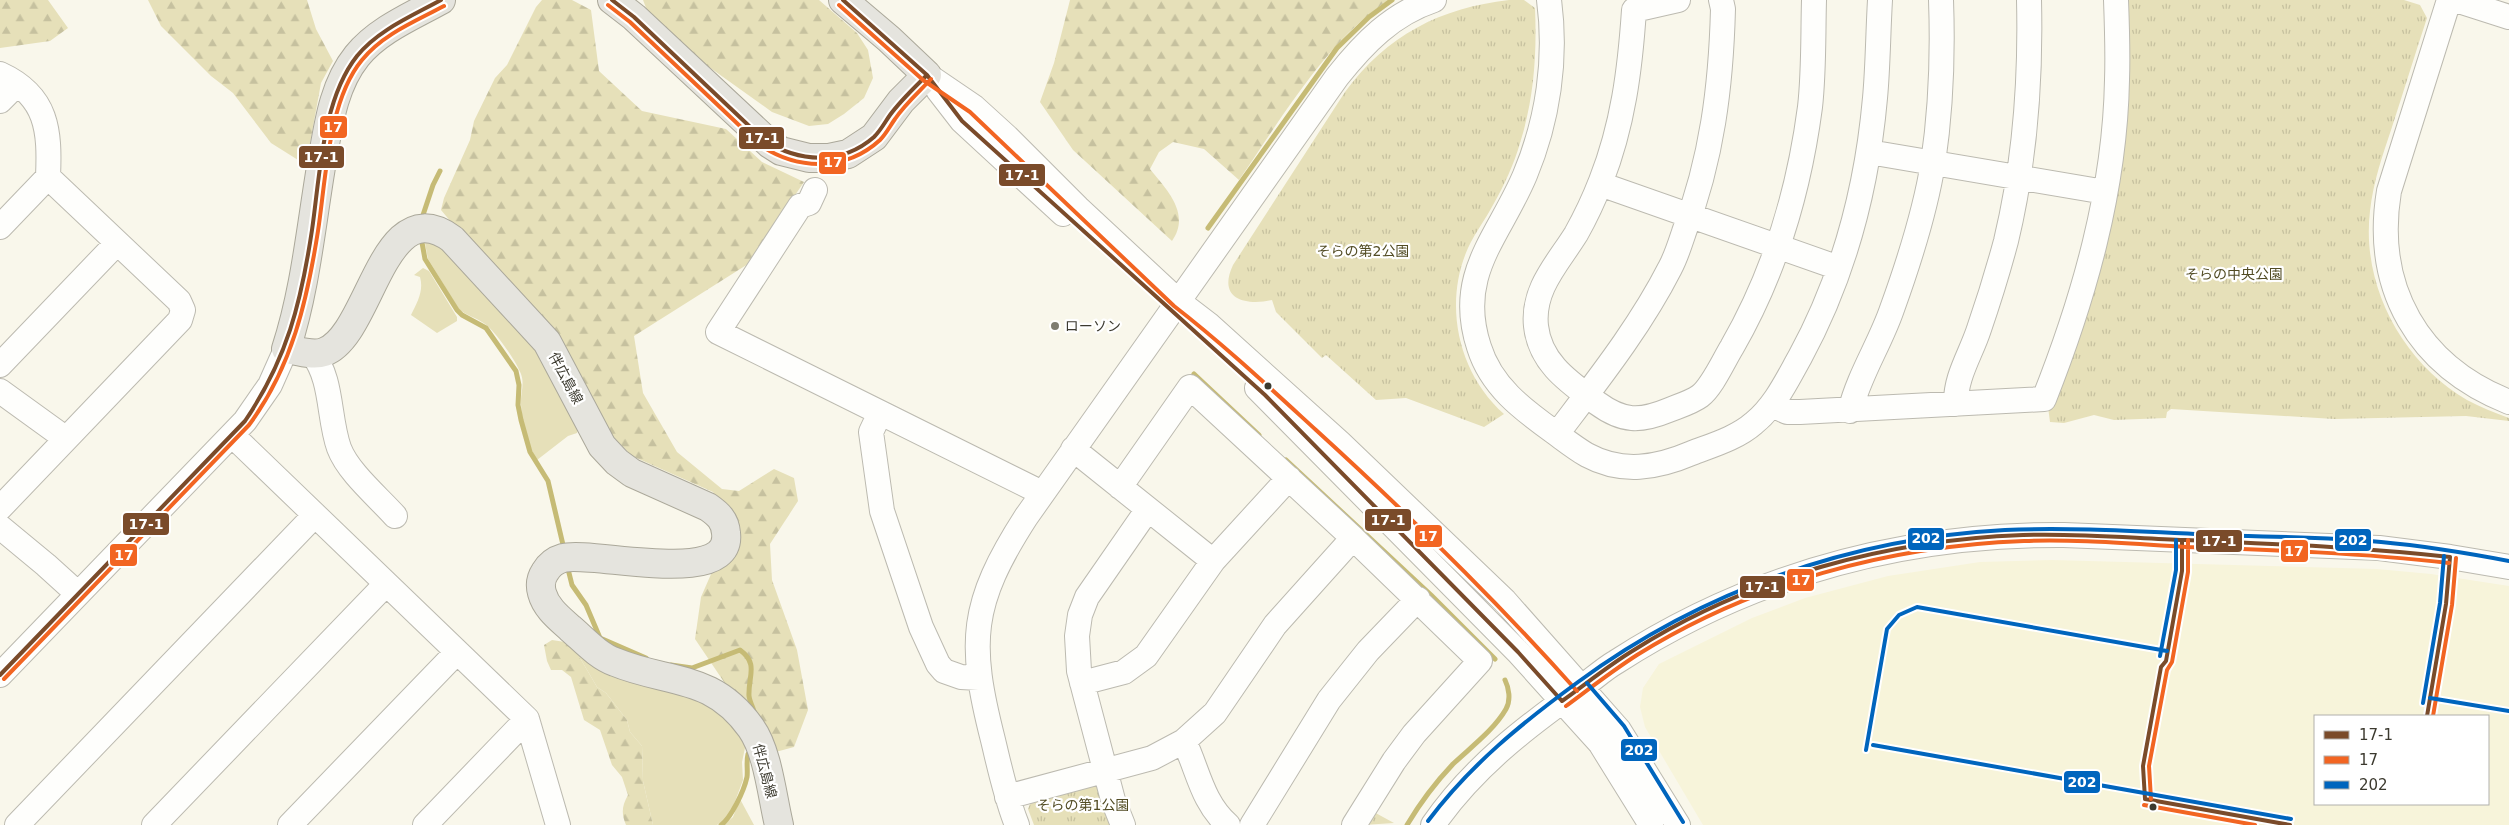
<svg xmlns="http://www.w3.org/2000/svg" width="2509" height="825" viewBox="0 0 2509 825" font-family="'DejaVu Sans','Noto Sans JP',sans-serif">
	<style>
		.built { fill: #f7f4da; fill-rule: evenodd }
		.green { fill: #e6e0b9 }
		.forest { fill: url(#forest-firs) }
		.park { fill: url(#park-tufts) }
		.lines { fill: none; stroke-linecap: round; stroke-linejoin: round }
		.stream { stroke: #c6bb75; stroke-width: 5 }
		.minor-casing { stroke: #bcbab0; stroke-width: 26 }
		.major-casing { stroke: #aba89a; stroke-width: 30 }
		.minor { stroke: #fefefc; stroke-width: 24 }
		.major { stroke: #e5e4de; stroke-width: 28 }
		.bus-1-casing { stroke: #fff; stroke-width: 8 }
		.bus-2-casing { stroke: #fff; stroke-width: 8 }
		.bus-3-casing { stroke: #fff; stroke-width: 8 }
		.bus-1 { stroke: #7a4b2a; stroke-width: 4 }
		.bus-2 { stroke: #f26522; stroke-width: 4 }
		.bus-3 { stroke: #0065bd; stroke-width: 4 }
		.poi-dot { fill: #7e7c71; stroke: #fff; stroke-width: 2 }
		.bus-dot { fill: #3c3a2f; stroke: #fff; stroke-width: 2 }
		.labels { text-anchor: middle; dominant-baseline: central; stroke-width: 4.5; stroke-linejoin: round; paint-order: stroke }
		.park-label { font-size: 14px; fill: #524c24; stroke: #fff }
		.poi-label { font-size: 14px; fill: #3c3a2f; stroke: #fff; text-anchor: start }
		.street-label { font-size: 14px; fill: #3c3a2f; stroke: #fff }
		.line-badge { stroke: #fff; stroke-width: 2 }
		.badge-label { font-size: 14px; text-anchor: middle; font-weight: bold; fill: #fff }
	</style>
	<defs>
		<pattern id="forest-firs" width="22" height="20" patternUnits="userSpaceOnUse" patternTransform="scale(1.25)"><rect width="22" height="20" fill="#e6e0b9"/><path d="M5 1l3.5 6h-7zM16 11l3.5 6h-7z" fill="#c6c19f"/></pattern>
		<pattern id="park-tufts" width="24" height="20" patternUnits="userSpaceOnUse" patternTransform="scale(1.25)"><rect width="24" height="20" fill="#e6e0b9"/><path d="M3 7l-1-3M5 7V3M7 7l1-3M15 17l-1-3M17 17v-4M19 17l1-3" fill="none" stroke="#c6c19f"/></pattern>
	</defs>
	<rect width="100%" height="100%" fill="#f9f7eb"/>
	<path class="built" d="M2052,560L2377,569L2431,574L2509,586V825H1703L1645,727L1640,707L1643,688L1659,664L1752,618L1805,598L1888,576L1980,562ZM2315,716H2488V804H2315Z"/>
	<path class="green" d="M430,236L538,339L580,423L577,433L568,436L537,460C528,446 522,422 521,405C520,394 525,385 521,374C516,361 496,332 485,324C476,317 466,316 458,308L428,259L424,238Z
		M423,268L429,271L457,317V321L437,333L411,315C417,303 424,291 420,277L414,275Z
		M576,651L690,689L748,734L742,762L743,780L730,815L717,825H653L643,781L642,746L630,732L627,720L606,693L597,687Z
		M740,799L754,825H724L733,817Z"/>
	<path class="forest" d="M0,0H48L68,28L50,41L0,48Z
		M148,0H307L316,29L333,61L321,83L306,165L271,143L233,93L211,76L161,26Z
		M542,0H572L591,10L599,71L642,111L726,129L762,162L804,182L748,264L634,336L643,393L677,452L722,489L739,491L774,469L794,478L798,501L770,544L772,580L797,650L808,710L794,747L772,753L695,639L701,597L733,524L713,492L632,456L598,421L498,278L441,210L444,198L470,140L474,121L495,78L507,65L536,7Z
		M643,0H819L857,33L868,50L873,78L864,98L844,114L828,124L809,126L772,112L702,62L650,18Z
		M1070,0H1389C1329,37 1279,122 1239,180L1204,149L1173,142L1159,152L1150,169C1167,190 1191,214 1172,241L1073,150L1040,102L1054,63Z
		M552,640L565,642L576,651L597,687L606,693L627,720L630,732L642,746L643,781L653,825H626C621,813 622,806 628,795L622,777L612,765L600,730L584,720L571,677L562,670H551L547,661L544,645Z"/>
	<path class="park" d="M1509,0H1524L1535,8C1537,54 1534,99 1520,143C1514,164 1504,186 1493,205C1485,220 1475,233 1468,248C1443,304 1458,373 1504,414L1484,427L1406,398L1376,400L1326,355L1322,358L1276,312L1272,300C1245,306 1217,299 1233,265L1345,92C1387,35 1440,8 1509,0Z
		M2123,0H2404L2420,5L2427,18C2415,54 2404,90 2392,127C2383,154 2373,182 2370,211C2361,286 2403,363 2467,400C2480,407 2495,413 2509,418V421L2466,416L2334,419L2171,409L2167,412L2166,418L2114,420L2094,415L2064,423L2050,422L2048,407L2079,322Z
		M1090,783L1102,790L1114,825H1034L1028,809L1032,799Z
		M1372,811L1394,823L1363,825Z"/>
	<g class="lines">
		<path class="stream" d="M421,221L433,185L440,171
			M1208,228L1337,48L1369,17L1392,0
			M421,237L425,259L457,310L462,315L486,328L516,371L519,385L518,405L521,420L530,452L548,481L564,549
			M1194,374L1259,435
			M1286,460L1431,595L1495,659
			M567,565L572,585L586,605L600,638L646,658
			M671,665L692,668L740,650C759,664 748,676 749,696C750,703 754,709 755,715
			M721,825C731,818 744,791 747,777C748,770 746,762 748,754
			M1407,825C1420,803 1436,782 1453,764C1471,747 1494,730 1506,709C1511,700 1509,688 1505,680"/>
		<defs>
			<path id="minor" d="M1549,0C1557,59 1548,120 1525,175C1499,237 1455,274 1479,347C1491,386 1522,409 1554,432C1565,440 1575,448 1587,455C1622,474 1657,468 1692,453C1713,445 1737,438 1754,423C1775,406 1787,380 1800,357C1843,278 1867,188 1875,98C1878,66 1878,33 1880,0
				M1678,0L1634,10C1630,70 1623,125 1601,181C1594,199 1585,218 1576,234C1558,263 1532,289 1536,326C1540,363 1569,382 1597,403C1623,422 1640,422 1669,410C1679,406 1692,402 1700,396C1712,387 1724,360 1732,347C1774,274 1799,191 1810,107C1814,72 1813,36 1814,0
				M2449,0L2389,191C2373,288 2418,366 2509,402
				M2456,0L2509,17
				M0,74C48,96 50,131 48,177L179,301L183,310L180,320L0,508
				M927,75L974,107L1007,137L1078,208L1178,301L1208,324L1340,443L1505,601L1619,730L1678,825
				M938,90L962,121L1063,214
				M0,101L17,84
				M1869,152L2105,192
				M1600,184L1839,268
				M815,190L809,203L800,206L718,332L1042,493
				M0,227L48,177
				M312,353C333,380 328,417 339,448C348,472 378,497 395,516
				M0,365L117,243
				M1257,388L1518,652L1562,701L1600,743L1651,825
				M0,391L65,438
				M1956,404C1955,377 1971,354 1979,329C1989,300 1998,271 2006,241C2025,162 2031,82 2029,0
				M1772,405L1787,412H1800L2044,399C2084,298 2115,190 2117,80C2118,53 2117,26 2116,0
				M1850,411C1859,375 1880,344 1892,309C1909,262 1925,213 1933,163C1941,109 1943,54 1941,0
				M880,413L871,432L882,511L921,627L938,664L944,671L961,677L979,678
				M1557,434C1597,381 1640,327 1670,268C1676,257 1680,244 1684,232C1712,159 1721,86 1723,9L1721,0
				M232,435L527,719L558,825
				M1073,449L1213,561L1146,656L1124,672L1082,683
				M1120,487L1190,387L1353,538L1480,661L1414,734L1394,761L1354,825
				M0,527L46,565L78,594
				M1213,561L1289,478
				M0,675L245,421L270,385L286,349
				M1184,741C1198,770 1202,802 1228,825
				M1007,797L1152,758L1184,741L1215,713L1275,625L1353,538
				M17,825L315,515
				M154,825L386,584
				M290,825L457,652
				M425,825L527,719
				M1017,825C1006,798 1000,769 993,740C968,642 970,604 1026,517L1337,77C1364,43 1392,14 1434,0
				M1123,825L1113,800L1079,671L1077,636L1080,615L1087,597L1148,509
				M1252,825L1329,700L1368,651L1418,599
				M1433,825C1473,767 1526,727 1582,687C1593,679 1604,669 1616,662C1753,574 1902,534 2064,535L2379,548L2450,557L2509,567"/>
			<path id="major" d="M441,0C412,16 378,30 357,56C332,87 328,129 321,167C311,227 305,291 286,349C298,351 313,356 324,352C371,336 382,188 452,239L547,342L602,446L617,462L632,473L708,507C718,514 725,520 726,533C733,589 592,550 563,558C556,560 549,565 545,572C541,578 540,586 542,593C546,608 559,618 570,628C584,640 598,656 615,662C668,684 712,673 751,728C768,752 772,796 779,825
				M612,0L634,17L770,144L781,151L809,158H829L848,154L874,137L901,101L927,75L889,39L843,0"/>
		</defs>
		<use href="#minor" class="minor-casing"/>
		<use href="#major" class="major-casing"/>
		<use href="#minor" class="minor"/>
		<use href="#major" class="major"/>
		<defs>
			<path id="bus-1" d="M612,0L634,17L764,140C799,163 842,165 874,137C881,130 885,122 890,115C901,100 914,88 927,75
				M843,0L927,75L962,121L1265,395L1518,652L1562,701
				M0,675L245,421C287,359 301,303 312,230C320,176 322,100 357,56C378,30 412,16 441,0
				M1562,701C1586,684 1609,665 1634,650C1750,577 1886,540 2023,535C2077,533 2131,538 2185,540C2274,544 2362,547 2450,557
				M2427,716L2446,604L2450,557
				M2145,799L2143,766L2161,667L2166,661L2182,571V540
				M2145,799L2290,825"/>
			<path id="bus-2" d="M608,5L630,22L760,145C797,170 845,172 880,140C886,134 890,126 895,119C905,104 919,92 931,79
				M839,5L923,80L970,112L1174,306C1223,344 1269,387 1316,430C1407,513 1495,599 1577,691
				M4,679L249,425C292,367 307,301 318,231C326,179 328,101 362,60C383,34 416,21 444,6
				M1566,706C1589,689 1612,671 1637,655C1753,583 1888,546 2024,541C2078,539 2132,544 2186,547C2274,550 2362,553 2449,563
				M2433,716L2452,605L2456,558
				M2151,799L2149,766L2167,670L2172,662L2188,572V540
				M2144,805L2255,825"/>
			<path id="bus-3" d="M2160,656L2176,570V540
				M1587,683L1624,726L1683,822
				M2430,698L2509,711
				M2423,703L2440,603L2444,556
				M1873,745L2291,819
				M1866,750L1887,629L1899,615L1917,607L2167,651
				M1428,821C1470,765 1522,723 1578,682C1702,591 1851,538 2005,530C2075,527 2146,532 2216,535C2271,537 2326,537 2381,542C2424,546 2467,553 2509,561"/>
		</defs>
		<use href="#bus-1" class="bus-1-casing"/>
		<use href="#bus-2" class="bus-2-casing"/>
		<use href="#bus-3" class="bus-3-casing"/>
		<use href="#bus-1" class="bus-1"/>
		<use href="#bus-2" class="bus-2"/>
		<use href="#bus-3" class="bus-3"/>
	</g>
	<circle class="poi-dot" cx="1055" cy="326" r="5"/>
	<g class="bus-dot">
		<circle cx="1268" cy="386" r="4.5"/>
		<circle cx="2153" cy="807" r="4.5"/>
	</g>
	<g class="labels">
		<g class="park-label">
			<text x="1363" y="251">そらの第2公園</text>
			<text x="2234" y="274">そらの中央公園</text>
			<text x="1083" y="805">そらの第1公園</text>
		</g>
		<g class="poi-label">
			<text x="1065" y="326">ローソン</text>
		</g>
		<g class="street-label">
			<text transform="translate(566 378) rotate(62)">伴広島線</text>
			<text transform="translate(765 771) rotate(75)">伴広島線</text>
		</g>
	</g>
	<g class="line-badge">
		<rect x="319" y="115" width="29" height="24" rx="5" fill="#f26522"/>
		<rect x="738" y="126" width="47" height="24" rx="5" fill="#7a4b2a"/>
		<rect x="298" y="145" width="47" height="24" rx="5" fill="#7a4b2a"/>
		<rect x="818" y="151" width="29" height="24" rx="5" fill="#f26522"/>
		<rect x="998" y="163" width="48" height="24" rx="5" fill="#7a4b2a"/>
		<rect x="1364" y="508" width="48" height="24" rx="5" fill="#7a4b2a"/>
		<rect x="122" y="512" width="48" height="24" rx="5" fill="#7a4b2a"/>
		<rect x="1414" y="524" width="29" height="24" rx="5" fill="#f26522"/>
		<rect x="1907" y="527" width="38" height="24" rx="5" fill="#0065bd"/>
		<rect x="2334" y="528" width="38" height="24" rx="5" fill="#0065bd"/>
		<rect x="2195" y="529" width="48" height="24" rx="5" fill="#7a4b2a"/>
		<rect x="2280" y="539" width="29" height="24" rx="5" fill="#f26522"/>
		<rect x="109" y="543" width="29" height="24" rx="5" fill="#f26522"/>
		<rect x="1786" y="568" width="29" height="24" rx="5" fill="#f26522"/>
		<rect x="1739" y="575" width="47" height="24" rx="5" fill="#7a4b2a"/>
		<rect x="1620" y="738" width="38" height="24" rx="5" fill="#0065bd"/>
		<rect x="2063" y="770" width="38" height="24" rx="5" fill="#0065bd"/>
	</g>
	<g class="badge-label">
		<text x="333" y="132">17</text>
		<text x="762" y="143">17-1</text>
		<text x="321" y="162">17-1</text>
		<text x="833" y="167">17</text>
		<text x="1022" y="180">17-1</text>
		<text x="1388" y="525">17-1</text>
		<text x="146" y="529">17-1</text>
		<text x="1428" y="541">17</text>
		<text x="1926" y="543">202</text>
		<text x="2353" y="545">202</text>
		<text x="2219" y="546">17-1</text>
		<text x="2294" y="556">17</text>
		<text x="124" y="560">17</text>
		<text x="1801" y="585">17</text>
		<text x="1762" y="592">17-1</text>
		<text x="1639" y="755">202</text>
		<text x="2082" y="787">202</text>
	</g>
	<rect x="2314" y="715" width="175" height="90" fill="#ffffff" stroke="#b1b0ac"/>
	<rect x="2324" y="731" width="25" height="8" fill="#7a4b2a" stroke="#b1b0ac"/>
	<text x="2359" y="740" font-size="15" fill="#3c3a2f">17-1</text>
	<rect x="2324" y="756" width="25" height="8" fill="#f26522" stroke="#b1b0ac"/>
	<text x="2359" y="765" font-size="15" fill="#3c3a2f">17</text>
	<rect x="2324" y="781" width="25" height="8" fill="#0065bd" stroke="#b1b0ac"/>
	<text x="2359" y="790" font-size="15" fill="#3c3a2f">202</text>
</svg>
